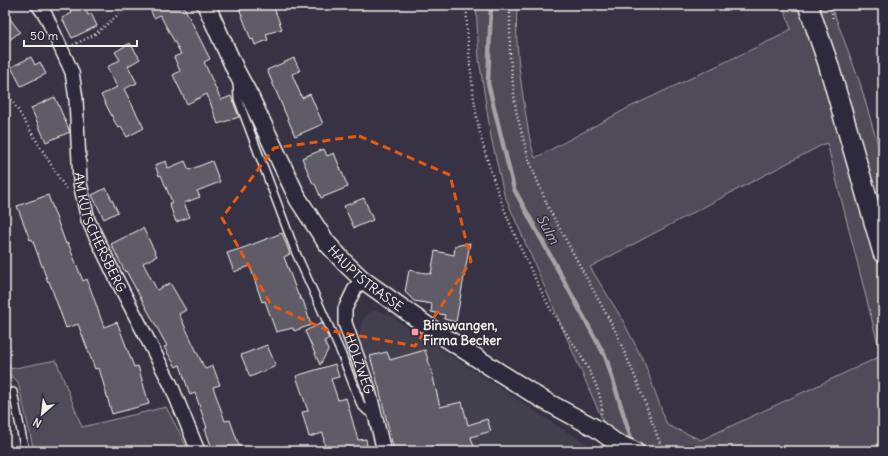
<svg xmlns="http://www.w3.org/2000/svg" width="888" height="456" viewBox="0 0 888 456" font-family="Delius,sans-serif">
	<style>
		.built { fill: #433f4e }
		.green { fill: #504b59; stroke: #a29ea0; fill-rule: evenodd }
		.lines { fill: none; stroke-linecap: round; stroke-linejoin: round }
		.stream { stroke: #a6a2a4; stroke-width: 4.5 }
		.building { fill: #5f5c67; stroke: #f4f1e8 }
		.service-casing { stroke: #f4f1e8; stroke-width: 10 }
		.minor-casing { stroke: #f4f1e8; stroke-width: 16 }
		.tertiary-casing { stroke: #f4f1e8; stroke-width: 20 }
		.secondary-casing { stroke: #f4f1e8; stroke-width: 22 }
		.path { stroke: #f4f1e8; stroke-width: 2.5; stroke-dasharray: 1 3; stroke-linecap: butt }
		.service { stroke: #2f2a3d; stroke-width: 7 }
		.minor { stroke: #2f2a3d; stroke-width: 13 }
		.tertiary { stroke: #2f2a3d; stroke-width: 17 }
		.secondary { stroke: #2f2a3d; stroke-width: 19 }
		.marked { fill: none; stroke: #e8590c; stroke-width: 3; stroke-dasharray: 8 5; stroke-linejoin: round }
		.poi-dot { fill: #ff9aa2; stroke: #2f2a3d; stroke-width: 1.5 }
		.labels { text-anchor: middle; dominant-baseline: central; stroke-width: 3; stroke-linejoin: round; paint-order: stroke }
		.street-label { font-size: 13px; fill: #f4f1e8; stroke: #2f2a3d }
		.poi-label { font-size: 13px; font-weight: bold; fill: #f4f1e8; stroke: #2f2a3d; text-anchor: start }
		.water-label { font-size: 14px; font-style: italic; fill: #bab6b5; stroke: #2f2a3d }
	</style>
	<rect width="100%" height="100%" fill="#373244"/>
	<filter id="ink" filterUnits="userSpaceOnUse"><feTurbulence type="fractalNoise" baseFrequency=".025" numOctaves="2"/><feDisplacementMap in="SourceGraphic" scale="8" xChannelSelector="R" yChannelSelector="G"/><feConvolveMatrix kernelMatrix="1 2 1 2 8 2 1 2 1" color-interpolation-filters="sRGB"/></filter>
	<g filter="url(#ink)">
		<path class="built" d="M377,310L389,315L559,427L600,451H388L373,382L359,337L362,321L369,313Z"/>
		<path class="green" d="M476,5H517C515,38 519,71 524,103C527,122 529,140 535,158L628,108L780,36L791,29L783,5H831L860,83L883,163V451H616L504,194L491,137L479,59ZM827,143L881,356L701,440L667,425L645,364L621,317L590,267L820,146Z
			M5,353L10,369L56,360L82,427L166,407L189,451H34L18,382L5,370Z"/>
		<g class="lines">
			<path class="stream" d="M491,5L488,83L514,189L606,358L633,445"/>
		</g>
		<path class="building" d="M68,5H83L88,15L91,13L97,26L72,38L62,18L72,13Z
			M148,5H183L210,59L204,62L221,100L231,96L239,117L218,124L207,94L187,104L173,75L180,71L174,57L181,54L160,15L154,18Z
			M238,5H273L282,29L266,34L268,40L255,45L253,39L251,40Z
			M5,12L20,32L5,43Z
			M130,43L140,59L128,66L137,83L124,89L144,128L127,137L121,127L118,128L101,95L117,87L107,67L120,60L115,52Z
			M31,57L35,65L40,62L46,74L21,86L11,67Z
			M294,58L300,71L292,74L302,98L310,94L323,124L295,136L267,70Z
			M55,97L70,132L46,142L31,108Z
			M324,149L327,156L334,153L348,187L321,198L315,184H313L302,158Z
			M166,161L168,168L185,161L189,170L212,161L220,182L197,191L200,197L184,203L190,217L176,222L169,203L172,202L161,175L159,176L155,165Z
			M106,188L118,212L104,219L92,195Z
			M48,195L66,244L68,243L83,281L87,279L104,327L117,322L134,367L138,366L149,404L112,414L99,368L95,369L78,324L66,328L49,281L48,282L32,239L30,240L17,206Z
			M364,198L373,220L354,228L344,206Z
			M143,228L157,256L143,263L157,290L170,283L186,310L179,314L205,369L213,366L220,385L213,387L225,421L230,420L241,451H213L205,429L207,428L195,393L190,395L180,365L176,367L164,347L167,346L126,271L125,272L111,244Z
			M282,233L290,254L284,257L298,295H299L301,300H303L311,325L294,331L293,328L276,332L265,301L262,302L250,266L234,272L227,253L243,248Z
			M470,243L456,322L444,319L445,315L431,312L432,304L414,301L405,292L409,270L431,274L435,251L454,255L455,246Z
			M322,323L329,339L324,341L328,350L320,365L305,331Z
			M267,345L276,366L250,377L241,355Z
			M425,350L432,373L440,407L462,402L468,425L487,419L491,431L471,437L475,451H394L379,388L370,356L387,352L390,360Z
			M335,364L339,377L331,379L338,400L346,398L358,440L366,439L368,451H325L323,433L309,437L302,412L308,411L296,376Z"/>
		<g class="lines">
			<defs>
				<path id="service" d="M237,84L238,99L296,253L341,353L361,405L367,411L375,416
					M13,392L25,451"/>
				<g id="minor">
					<path id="s1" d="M38,5L46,16L72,72L76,99L80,183L88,220L116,278L171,385L198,451"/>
					<path id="s2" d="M363,280L355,288L345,309V323L368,387L384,451"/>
				</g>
				<g id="tertiary">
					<path id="s3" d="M206,5L236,71L251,99L298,199L326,242L345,263L363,280L426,325L483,362L540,398L597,429L615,442L635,451"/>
				</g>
				<path id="secondary" d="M808,5L828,63L883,253"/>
			</defs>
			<use href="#service" class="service-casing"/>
			<use href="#minor" class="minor-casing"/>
			<use href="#tertiary" class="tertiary-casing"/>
			<use href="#secondary" class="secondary-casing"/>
			<path class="path" d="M467,5C466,24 468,43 470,62C473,92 476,123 485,152C497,193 513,234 532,272C539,286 545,300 553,313C567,336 607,387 601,415
				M510,5V57L516,111L529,160L548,207L616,332L636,379L663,451
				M831,5L833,20
				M73,45L94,35L130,5
				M5,89L66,189
				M5,363L11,382"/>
			<use href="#service" class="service"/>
			<use href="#minor" class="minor"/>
			<use href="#tertiary" class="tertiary"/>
			<use href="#secondary" class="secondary"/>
		</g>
	</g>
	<path class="marked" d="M359,136L450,175L471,261L415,346L327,330L271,305L222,218L274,148Z"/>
	<rect class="poi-dot" x="411" y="328" width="8" height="8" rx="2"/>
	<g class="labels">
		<g class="street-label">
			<text stroke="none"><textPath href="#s1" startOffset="240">AM KUTSCHERSBERG</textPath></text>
			<text stroke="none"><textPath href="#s3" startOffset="320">HAUPTSTRASSE</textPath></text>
			<text stroke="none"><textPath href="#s2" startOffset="92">HOLZWEG</textPath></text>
		</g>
		<g class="poi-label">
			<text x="423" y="325">Binswangen,<tspan x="423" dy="15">Firma Becker</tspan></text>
		</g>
		<g class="water-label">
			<text transform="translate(548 229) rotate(61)">Sulm</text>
		</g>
	</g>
	<rect width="888" height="456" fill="none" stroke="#2f2a3d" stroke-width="20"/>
	<rect x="10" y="10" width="868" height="436" fill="none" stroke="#f4f1e8" stroke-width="1.5" filter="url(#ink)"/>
	<g transform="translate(42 414) rotate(208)" stroke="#2f2a3d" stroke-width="3" paint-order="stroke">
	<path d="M0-3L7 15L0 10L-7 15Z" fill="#f4f1e8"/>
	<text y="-6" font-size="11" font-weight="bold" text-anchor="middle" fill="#f4f1e8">N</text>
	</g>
	<path d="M24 40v6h113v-6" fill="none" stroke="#f4f1e8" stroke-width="2"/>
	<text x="30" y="40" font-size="12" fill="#f4f1e8" stroke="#2f2a3d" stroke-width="3" paint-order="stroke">50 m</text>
</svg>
